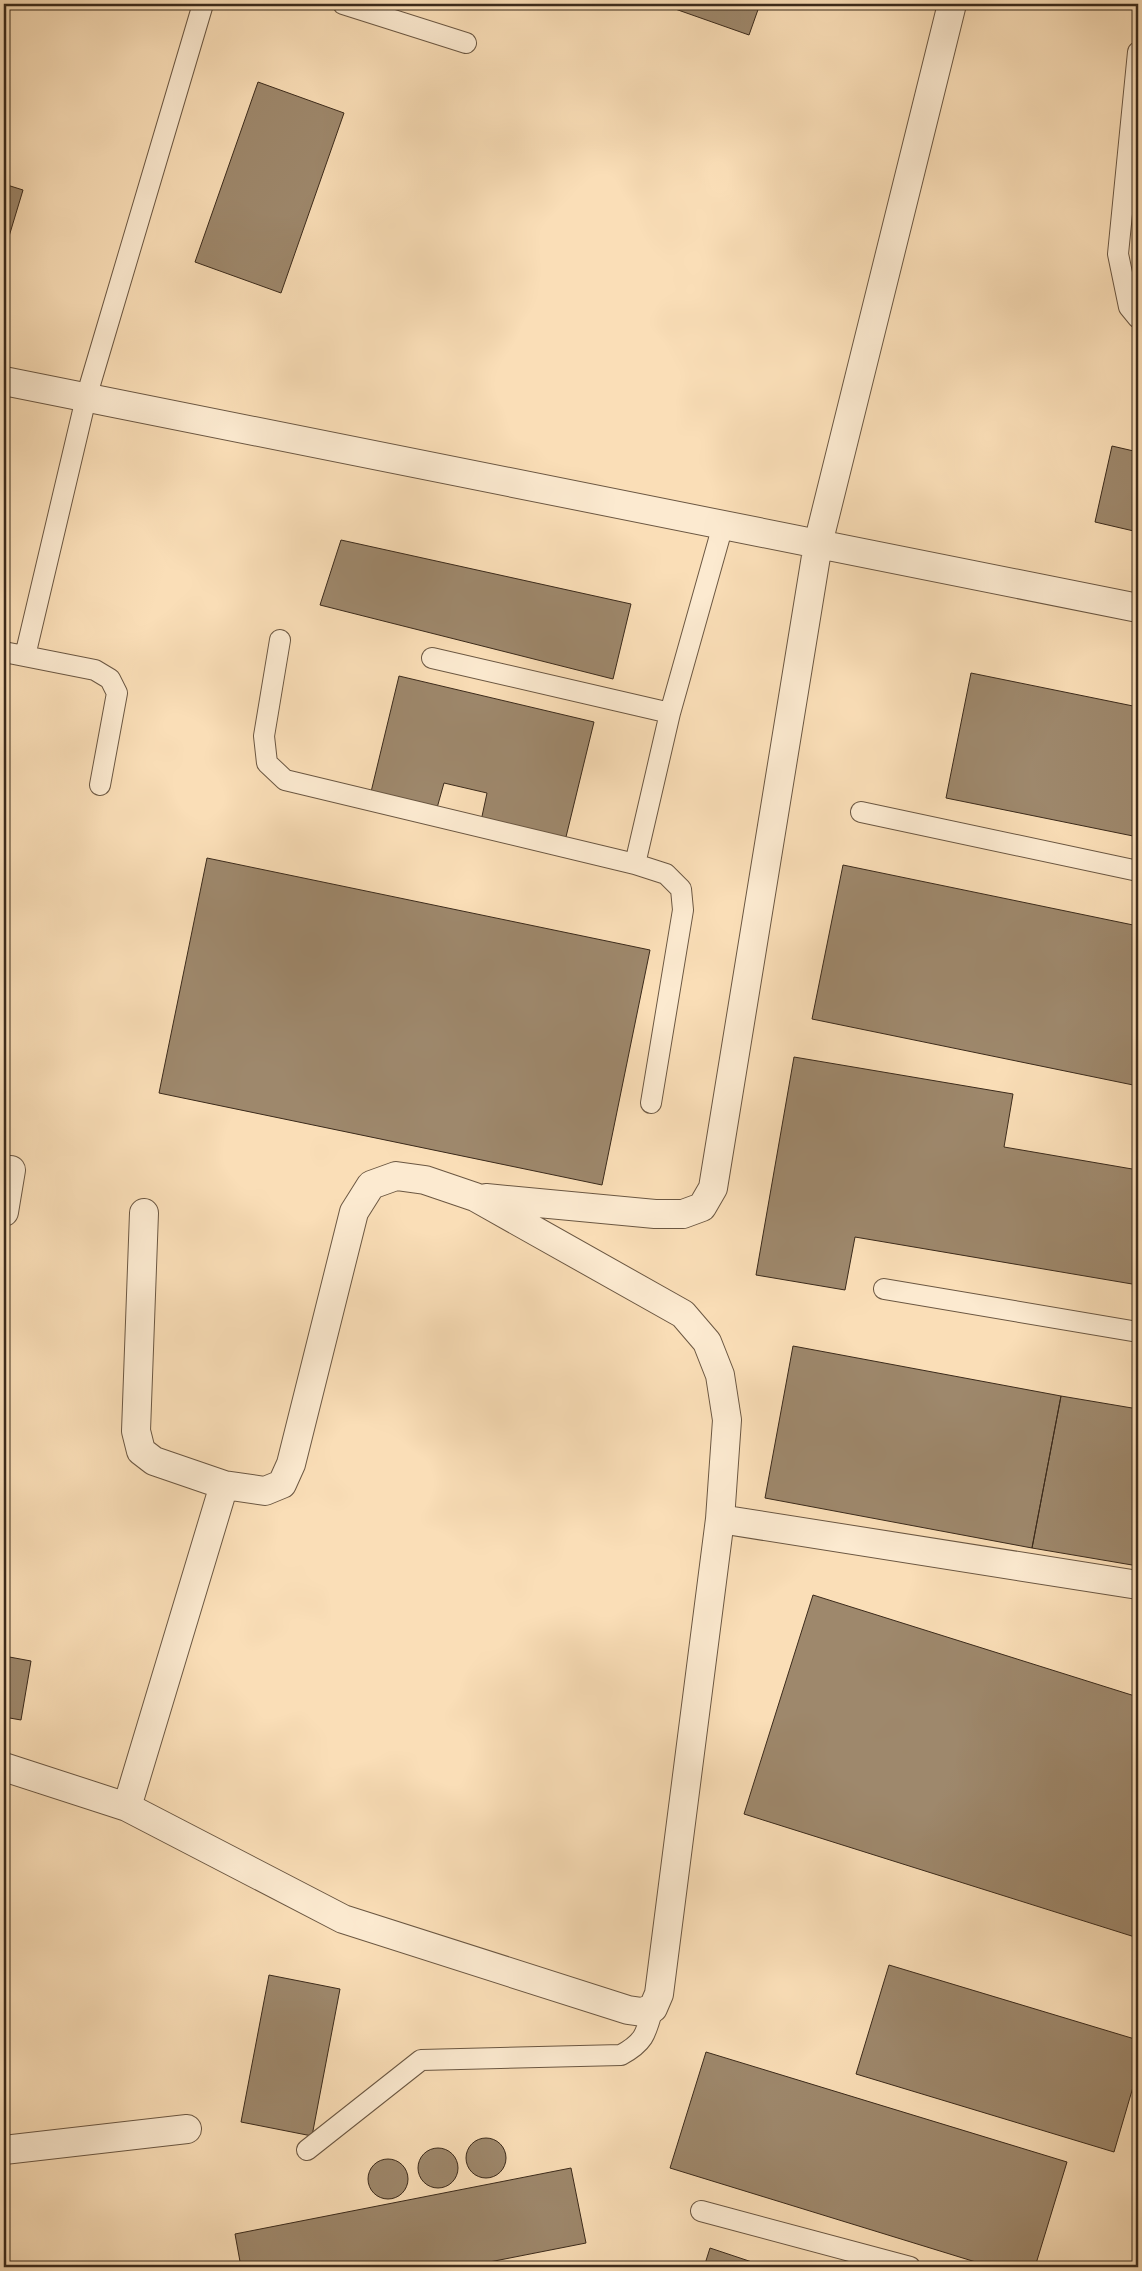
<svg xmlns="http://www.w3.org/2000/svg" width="1142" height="2271" viewBox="0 0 1142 2271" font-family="'IM FELL Great Primer',serif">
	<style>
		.building { fill: #9e886c; stroke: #3b2a1b }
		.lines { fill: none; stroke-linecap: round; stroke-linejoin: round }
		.lane-casing { stroke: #6b5742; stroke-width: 22 }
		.street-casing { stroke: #6b5742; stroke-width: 30 }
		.lane { stroke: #fcead0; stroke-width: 20 }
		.street { stroke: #fcead0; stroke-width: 28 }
	</style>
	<rect width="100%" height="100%" fill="#fadeb7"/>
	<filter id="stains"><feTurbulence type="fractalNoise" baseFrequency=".004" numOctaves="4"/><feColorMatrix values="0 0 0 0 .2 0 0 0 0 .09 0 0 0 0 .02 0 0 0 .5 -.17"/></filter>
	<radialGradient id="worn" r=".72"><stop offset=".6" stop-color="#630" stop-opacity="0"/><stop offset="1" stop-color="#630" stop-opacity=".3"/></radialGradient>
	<path class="building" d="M661,4H760L749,35Z
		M258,82L344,113L281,293L195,262Z
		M4,184L23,190L4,253Z
		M1112,446L1138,452V532L1095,522Z
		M341,540L631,604L613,679L320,605Z
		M971,673L1138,707V837L946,798Z
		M399,676L594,722L565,841L481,821L487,793L444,783L437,808L371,792Z
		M207,858L650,950L602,1185L159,1093Z
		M843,865L1138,926V1086L812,1019Z
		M794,1057L1013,1094L1004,1147L1138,1170V1285L855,1237L845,1290L756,1275Z
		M793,1346L1061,1396L1032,1548L765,1498Z
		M1061,1396L1138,1409V1566L1032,1548Z
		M813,1595L1138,1697V1938L744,1814Z
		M4,1656L31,1661L21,1720L4,1717Z
		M889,1965L1138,2040V2070L1114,2152L856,2074Z
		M269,1975L340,1989L312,2136L241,2122Z
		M706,2052L1067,2162L1035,2267H992L670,2168Z
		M466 2158a20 20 0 1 1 40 0a20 20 0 1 1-40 0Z
		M418 2168a20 20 0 1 1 40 0a20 20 0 1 1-40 0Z
		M368 2179a20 20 0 1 1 40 0a20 20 0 1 1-40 0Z
		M571,2168L586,2243L464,2267H241L235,2234Z
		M710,2248L767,2267H704Z"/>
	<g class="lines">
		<defs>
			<path id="lane" d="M343,4L466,43
				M1138,52L1118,254L1129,307L1138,318
				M280,640L264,736L267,763L285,780L635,864L666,874L681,889L683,910L651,1103
				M4,652L95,670L110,679L117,693L100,785
				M25,656L86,398L203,4
				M432,658L670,713
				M861,812L1138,871
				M635,864L670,713L723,525
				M884,1289L1138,1332
				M307,2150L421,2060L621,2055C645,2042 646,2033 653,2008
				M701,2211L910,2267"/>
			<path id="street" d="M4,381L1138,608
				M486,1198L655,1214H683L702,1207L713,1188L818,544L952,4
				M4,1212L11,1170
				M144,1213L136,1431L141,1451L154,1461L224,1485
				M720,1519L1138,1585
				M4,1767L127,1807L343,1919L628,2010L642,2012L653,2008L659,1994L720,1519L727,1420L720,1375L707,1342L683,1314L475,1197L425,1180L396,1176L371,1185L354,1212L291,1464L282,1484L265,1491L224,1485L127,1807
				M4,2150L187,2129"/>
		</defs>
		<use href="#lane" class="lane-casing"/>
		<use href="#street" class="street-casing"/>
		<use href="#lane" class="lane"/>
		<use href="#street" class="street"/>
	</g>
	<rect width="1142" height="2271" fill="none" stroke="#fadeb7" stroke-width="20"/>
	<rect x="5" y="5" width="1132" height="2261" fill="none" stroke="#3b2a1b" stroke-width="2.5"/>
	<rect x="10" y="10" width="1122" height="2251" fill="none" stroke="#3b2a1b"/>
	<rect width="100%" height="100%" filter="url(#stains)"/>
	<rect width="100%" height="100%" fill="url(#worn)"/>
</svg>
